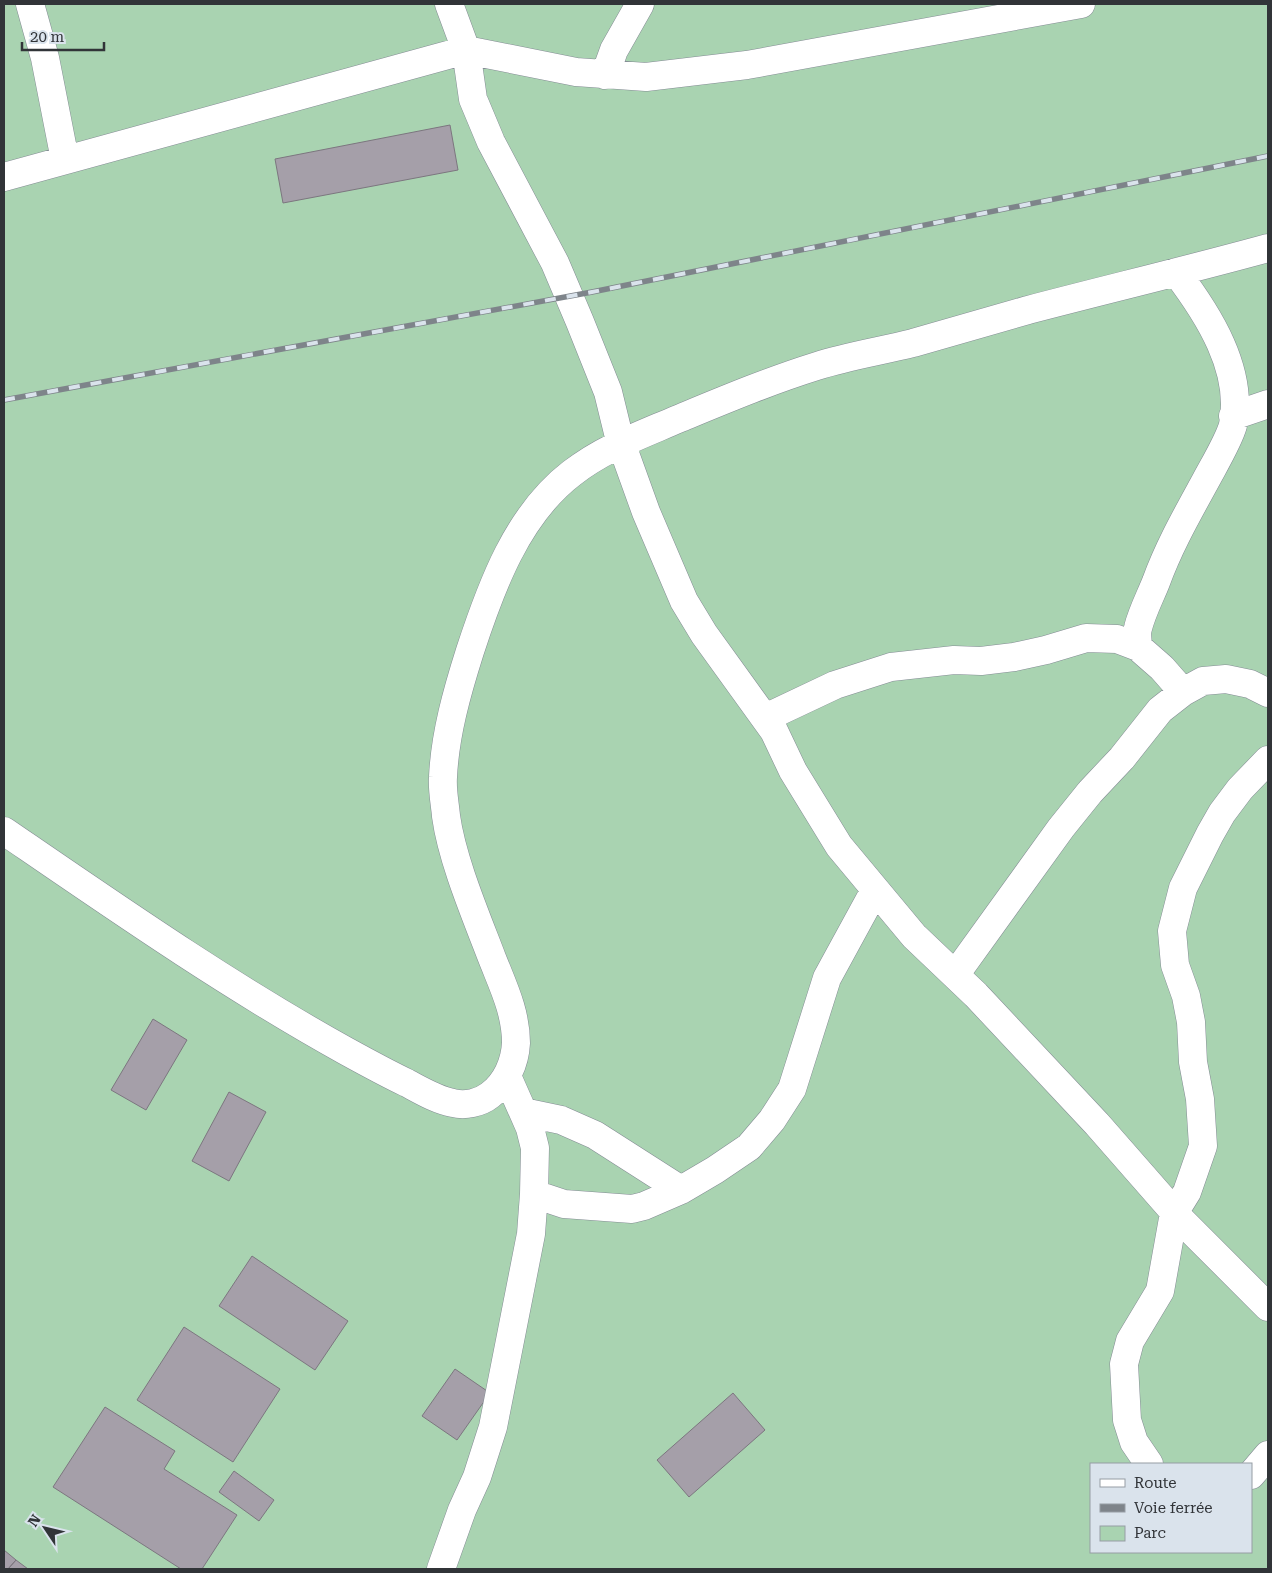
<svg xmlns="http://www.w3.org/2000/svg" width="1272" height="1573" viewBox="0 0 1272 1573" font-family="'Roboto Serif',serif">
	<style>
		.green { fill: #a9d3b1; fill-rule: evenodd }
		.building { fill: #a59fa9; stroke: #7c767f }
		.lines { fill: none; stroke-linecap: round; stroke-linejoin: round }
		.minor-casing { stroke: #848c94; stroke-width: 29 }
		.minor { stroke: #fff; stroke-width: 28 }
		.rail-casing { stroke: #7e848a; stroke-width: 5.5 }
		.rail { stroke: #dae3ec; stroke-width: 4; stroke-dasharray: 11; stroke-linecap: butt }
	</style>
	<rect width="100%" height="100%" fill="#dae3ec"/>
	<path class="green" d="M4,4H1268V1569H4ZM1091,1464H1251V1552H1091Z"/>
	<path class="building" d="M450,125L458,170L283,203L275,159Z
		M153,1019L187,1040L146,1110L111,1090Z
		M229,1092L266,1112L229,1181L192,1161Z
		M252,1256L348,1321L315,1370L219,1306Z
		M184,1327L280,1389L233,1462L137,1400Z
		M455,1369L490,1393L457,1440L422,1416Z
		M733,1393L765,1430L689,1497L657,1460Z
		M105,1407L175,1451L164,1469L237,1515L202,1569H181L53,1487Z
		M234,1471L274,1500L259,1521L219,1492Z
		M4,1550L16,1560L8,1569H4Z
		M16,1560L28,1569H8Z"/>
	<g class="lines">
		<defs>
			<path id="minor" d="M30,4L45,58L65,160
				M449,4L466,50L576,72L646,77L747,65L1081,4
				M605,75L614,50L640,4
				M4,177L466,50L473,99L491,142L555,263L580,322L608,392L619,437L646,512L684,601L704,634L774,731L793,771L839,846L914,936L976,995L1097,1124L1182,1221L1268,1307
				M1233,416L1268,404
				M1138,647C1138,641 1136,634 1138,628C1142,612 1150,597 1156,582C1169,546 1188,513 1206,480C1214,465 1229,440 1233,425C1244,370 1208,314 1176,272
				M765,718L835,685L891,667L954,660L981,661L1014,657L1046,650L1086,638L1117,639L1138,647L1162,668L1183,692
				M4,831C115,907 227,985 346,1051C366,1062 386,1073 407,1083C422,1091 437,1100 453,1103C465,1106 480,1103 490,1095C506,1083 515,1063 516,1043C516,1012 503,986 492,958C476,916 452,860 446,816C445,804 442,790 443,777C445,734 457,692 470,651C491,587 517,515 572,473C604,448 641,435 678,419C724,400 769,381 817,366C848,356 881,351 913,343C952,332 990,321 1028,310C1108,289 1188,270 1268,248
				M955,975L1061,828L1090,792L1122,758L1160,710L1183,692L1203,681L1226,679L1250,684L1268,693
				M523,1112L561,1120L595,1135L681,1190
				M534,1194L564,1204L632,1209L644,1206L681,1190L715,1170L749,1147L772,1120L792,1089L827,978L875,890
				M1149,1464L1134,1442L1127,1420L1124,1364L1130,1341L1160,1291L1174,1213L1187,1192L1203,1146L1200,1099L1193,1062L1191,1022L1186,996L1175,965L1172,931L1183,888L1210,834L1222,813L1240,789L1268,760
				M1251,1475L1268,1455
				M441,1569L462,1510L477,1477L493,1427L531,1234L534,1194L535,1148L530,1128L507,1076"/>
		</defs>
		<use href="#minor" class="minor-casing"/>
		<use href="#minor" class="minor"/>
		<defs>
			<path id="rail" d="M4,400L592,292L1268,156"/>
		</defs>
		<use href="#rail" class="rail-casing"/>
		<use href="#rail" class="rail"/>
	</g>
	<rect width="1272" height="1573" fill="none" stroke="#313438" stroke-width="10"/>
	<rect x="1090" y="1463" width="162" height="90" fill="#dae3ec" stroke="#969da4"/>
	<rect x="1100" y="1479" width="25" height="8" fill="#ffffff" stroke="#969da4"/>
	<text x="1134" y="1488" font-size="15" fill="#313438">Route</text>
	<rect x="1100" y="1504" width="25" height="8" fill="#7e848a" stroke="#969da4"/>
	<text x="1134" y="1513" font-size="15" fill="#313438">Voie ferrée</text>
	<rect x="1100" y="1526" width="25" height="15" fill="#a9d3b1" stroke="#969da4"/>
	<text x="1134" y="1538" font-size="15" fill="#313438">Parc</text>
	<g transform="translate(45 1528) rotate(305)" stroke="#dae3ec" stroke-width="4" paint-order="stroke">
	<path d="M0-4L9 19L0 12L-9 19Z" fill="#313438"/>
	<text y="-8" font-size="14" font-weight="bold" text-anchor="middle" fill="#313438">N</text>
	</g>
	<path d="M22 42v8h82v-8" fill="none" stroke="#313438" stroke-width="2.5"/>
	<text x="30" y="42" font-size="15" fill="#313438" stroke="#dae3ec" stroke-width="4" paint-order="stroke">20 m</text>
</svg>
